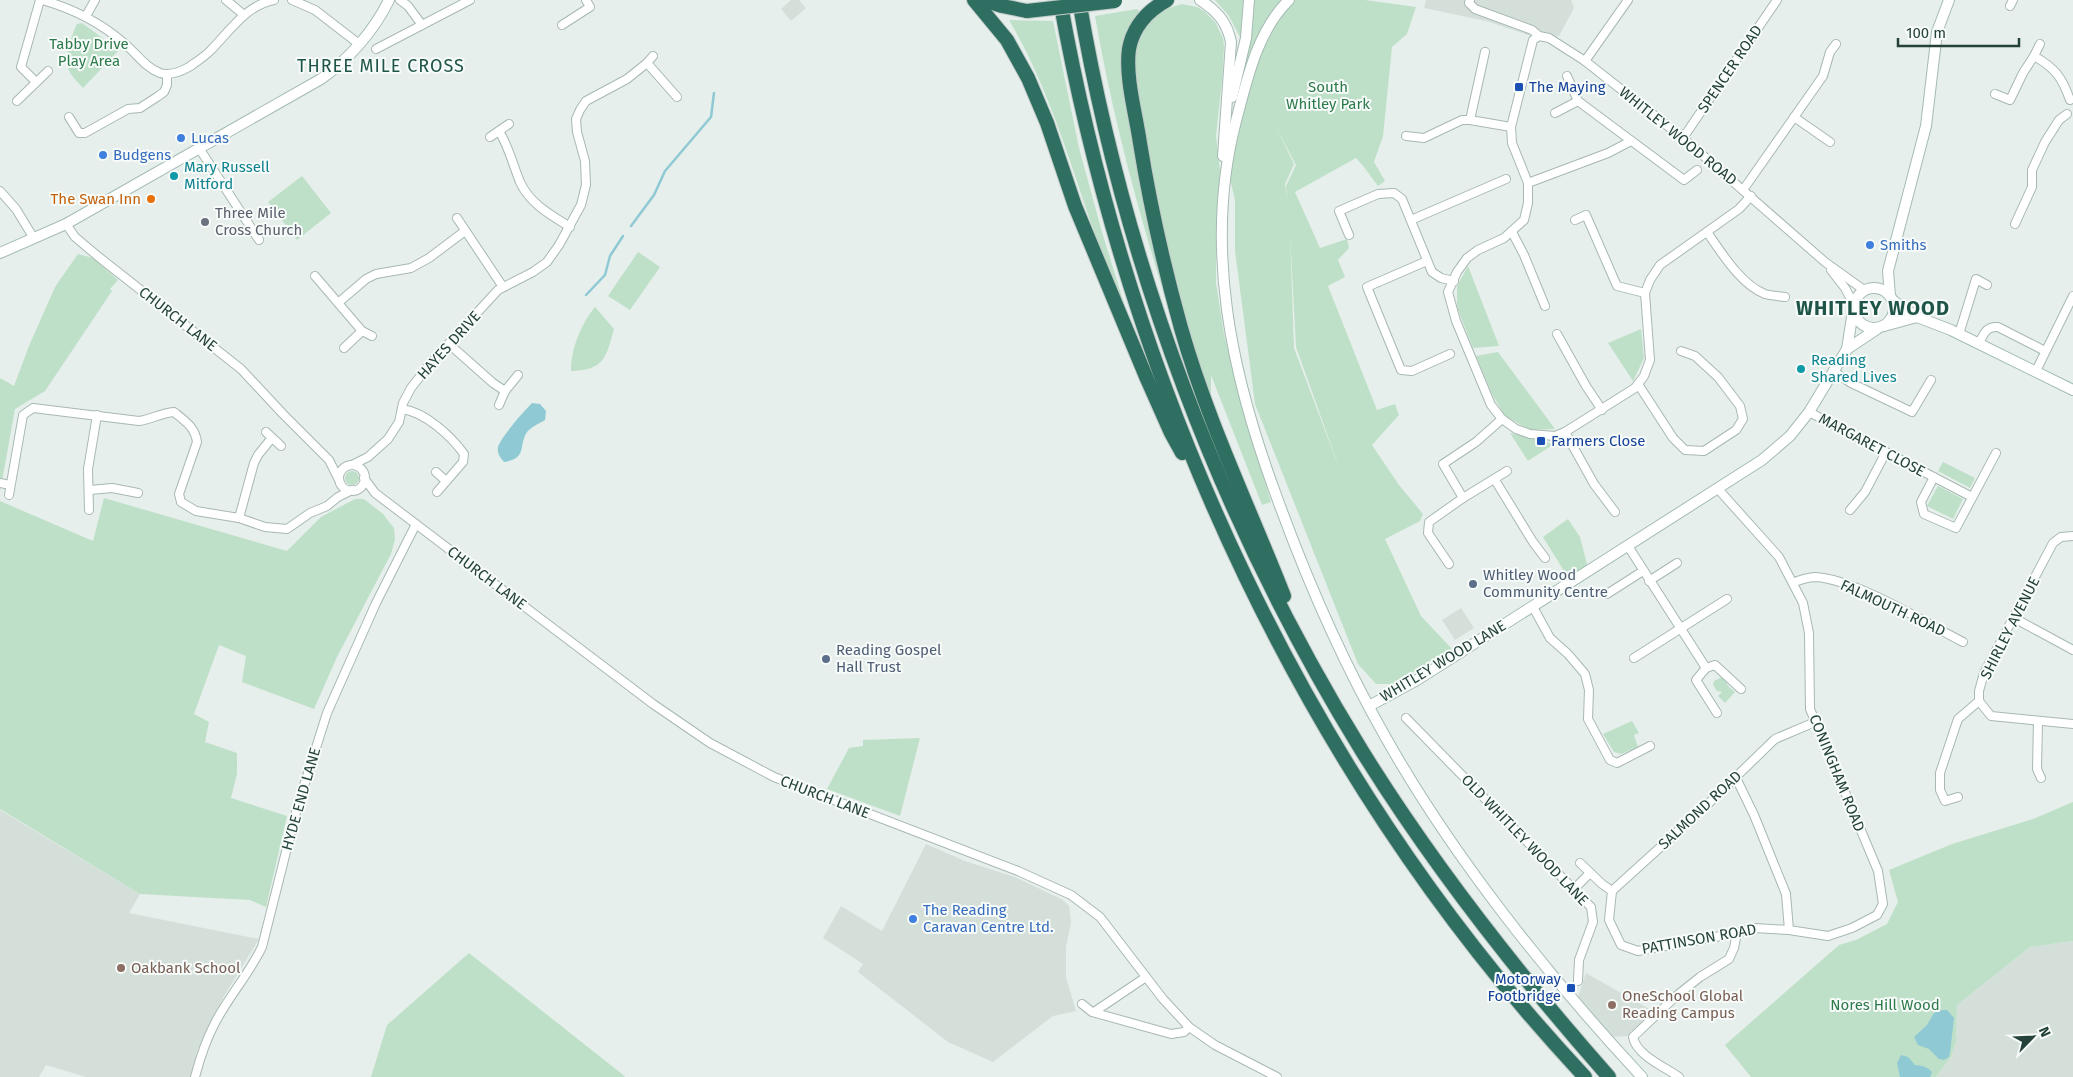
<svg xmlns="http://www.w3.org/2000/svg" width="2073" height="1077" font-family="'Fira Sans',sans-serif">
  <rect width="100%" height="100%" fill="#e6efeb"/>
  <g fill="#d4dfda">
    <polygon points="791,0 799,0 806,8 791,21 781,9"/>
    <polygon points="1426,0 1571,0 1574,8 1559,36 1528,35 1486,21 1424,8"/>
    <polygon points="1461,608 1474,628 1455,640 1442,620"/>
    <polygon points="0,810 140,894 129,913 259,939 224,996 197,1051 191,1077 86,1077 46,1065 39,1077 0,1077"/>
    <polygon points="926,844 965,861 1015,877 1063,900 1069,906 1071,922 1066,947 1066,977 1076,1011 1053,1016 993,1062 948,1042 858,972 863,964 823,938 841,906 882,931"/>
    <polygon points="2073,941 2073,1077 1936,1077 1951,1057 1956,1042 1957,1005 2030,947"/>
    <polygon points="1586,973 1653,1011 1628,1036 1610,1037 1577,1000"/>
  </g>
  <g fill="#bfe0c8" fill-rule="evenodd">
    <polygon points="1215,0 1243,0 1241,39 1229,16"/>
    <path d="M1253,0H1281C1261,22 1253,49 1243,77Z"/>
    <path d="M1292,0H1365L1416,7L1407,34L1392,47L1383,136L1374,162L1385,181L1378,186L1364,167L1356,158L1295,192L1320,248L1347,239L1349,248L1338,260L1345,277L1328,286L1377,410L1395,404L1399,415L1372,445L1399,485L1423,514L1420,521L1385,539L1421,616L1452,649L1393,684H1376L1358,664L1255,404L1235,251V200L1230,179L1234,148L1245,100L1269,29ZM1276,127L1296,165L1286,186L1287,200L1285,184L1294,164ZM1290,234L1296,347L1341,473L1294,348Z"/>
    <path d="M1182,4L1197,7L1204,11L1215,22L1223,38L1224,47L1222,80L1216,136L1220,170L1216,224V283L1224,334L1240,400L1271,502L1262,505L1211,375V397C1202,372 1193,347 1186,322C1168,262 1157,201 1146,141C1140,113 1129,80 1134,51C1139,25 1158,10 1182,4Z"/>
    <path d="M1137,9L1139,11L1128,31L1172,319C1140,219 1113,119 1095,16Z"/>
    <path d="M1009,20L1053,21L1079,148L1102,232L1130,323C1119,302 1112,278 1103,256C1073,176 1053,94 1009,20Z"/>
    <path d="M82,23L119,50L83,88C78,82 70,75 68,68C64,59 72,33 77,24Z"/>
    <polygon points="302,176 331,213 297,240 268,202"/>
    <polygon points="638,252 660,267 630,310 608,296"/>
    <polygon points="78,254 93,258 118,280 110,289 112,291 45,391 15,409 0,492 0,378 14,386 29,346 55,287"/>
    <polygon points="1468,266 1499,346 1473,348 1457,307 1457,286"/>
    <path d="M595,307L614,329C606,357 605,370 571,371C571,349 581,324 595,307Z"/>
    <polygon points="1641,329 1644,358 1633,381 1608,343"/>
    <polygon points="1498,352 1555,429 1530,430 1505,416 1492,394 1476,356"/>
    <polygon points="1510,433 1554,444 1528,461"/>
    <polygon points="1943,462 1975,478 1970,488 1938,471"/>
    <circle cx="352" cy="478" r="7"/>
    <polygon points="1938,486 1963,499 1953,519 1927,506"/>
    <polygon points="104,498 287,551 321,517 355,499 364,499 383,514 394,528 395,539 391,554 337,657 314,709 242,682 246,656 219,645 194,714 209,722 205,742 237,753 237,774 231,798 287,816 266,907 250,900 140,894 0,809 0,501 93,541"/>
    <polygon points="1568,519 1580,537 1588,568 1569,579 1543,537"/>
    <polygon points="1720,678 1724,678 1728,686 1735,692 1725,703 1718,696 1722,692 1717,691 1713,685 1714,681"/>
    <polygon points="1632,721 1639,733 1634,735 1638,747 1621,754 1614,752 1603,734"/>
    <polygon points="920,738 900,816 827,789 849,748 863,746 863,740"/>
    <polygon points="2073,802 2073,941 2030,947 1957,1005 1956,1042 1951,1057 1936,1077 1751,1077 1725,1045 1839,945 1856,940 1887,924 1898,902 1889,870 1952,844 2033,819"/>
    <polygon points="469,953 622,1074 625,1077 371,1077 387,1025"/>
  </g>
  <g fill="#8ec9d4">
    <path d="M532,403L540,404L546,411L545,420C540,423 531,427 527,432C518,446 528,458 504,462C500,457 497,454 498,447C501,437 524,411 532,403Z"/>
    <polygon points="1942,1010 1947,1010 1954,1018 1950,1053 1949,1057 1944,1060 1939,1059 1929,1049 1918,1045 1914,1037 1927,1025 1934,1013"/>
    <path d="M1901,1055L1908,1057L1915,1065C1923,1066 1926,1066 1932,1072L1930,1077H1900L1897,1063Z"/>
  </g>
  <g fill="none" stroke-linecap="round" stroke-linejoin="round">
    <g stroke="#8ec9d4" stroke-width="2.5">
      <polyline points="631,226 654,195 665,171 711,117 714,93"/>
      <polyline points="586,295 605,275 610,256 623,236"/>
    </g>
    <defs>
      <g id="street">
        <path d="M42,0C74,9 100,22 125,44C137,54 145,67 160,73C170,76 180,72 189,67C196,62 204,57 210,51C229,32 246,5 274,0"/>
        <polyline points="226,0 244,15"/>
        <polyline points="292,0 315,10 359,44"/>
        <polyline points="400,0 408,6 422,25"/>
        <polyline points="1470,0 1469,3 1475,9 1532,30 1539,36 1549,38 1585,61 1683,138 1825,262 1864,290"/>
        <polyline points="2010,6 2013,0"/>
        <polyline points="86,16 95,0"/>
        <polyline points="562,25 590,7 586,0"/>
        <polyline points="1539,36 1533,40 1511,127 1512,143 1528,183 1528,203 1524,220 1504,238 1478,250 1467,258 1457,272 1448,292 1456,321 1491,405 1502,419 1516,429 1530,434 1555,436 1565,432 1635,388 1644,376 1650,360 1645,293 1650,280 1660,265 1739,209 1751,196"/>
        <polyline points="376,49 470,0"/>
        <polyline points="2034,56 2040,44"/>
        <polyline points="1585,61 1628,0"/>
        <polyline points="647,63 677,97"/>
        <polyline points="1567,76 1578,101 1684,180 1697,170"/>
        <polyline points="36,82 21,67 40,0"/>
        <path d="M1995,94L2010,100L2023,73L2034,56C2055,68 2062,77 2070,100"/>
        <polyline points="17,101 48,71"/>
        <polyline points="1555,113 1578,101"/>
        <polyline points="69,117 79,133 85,133 128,109 140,108 157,97 164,92 167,85 167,74"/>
        <polyline points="1794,117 1830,142"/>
        <polyline points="1470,120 1511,127"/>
        <path d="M499,131C509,147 513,165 520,182C530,204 551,215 570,227"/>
        <polyline points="1406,136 1424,138 1462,120 1470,120 1485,52"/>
        <polyline points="490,137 509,124"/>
        <polyline points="1683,138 1777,0"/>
        <polyline points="199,148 259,240"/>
        <polyline points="1528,183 1608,153 1631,141"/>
        <polyline points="1743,190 1823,76 1830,52 1836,44"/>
        <polyline points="0,191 16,209 33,237"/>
        <polyline points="457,218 503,287"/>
        <polyline points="1411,220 1506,179"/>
        <polyline points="1575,220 1586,215 1617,286 1645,293"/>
        <polyline points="66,224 75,237 100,258 241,369 283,414 329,460 339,480"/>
        <polyline points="2015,224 2032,187 2032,170 2045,142 2059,120 2067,114"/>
        <polyline points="1512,232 1524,255 1545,306"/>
        <path d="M1707,232C1721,252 1741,285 1765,294C1772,296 1779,296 1785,297"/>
        <polyline points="1349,235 1339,211 1378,194 1394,193 1402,199 1432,272 1441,278 1454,281"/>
        <polyline points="1427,261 1367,287 1401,370 1412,371 1450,354"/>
        <polyline points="1831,270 1845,288 1853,303"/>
        <polyline points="315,276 362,331"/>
        <polyline points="338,303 366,279 376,274 411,268 429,258 465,231"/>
        <polyline points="1557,334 1586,386 1602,410"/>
        <polyline points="1959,334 1976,279 1987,285"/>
        <path d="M1979,343C1984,334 1986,326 1998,327L2045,351"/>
        <polyline points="449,344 493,383 505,391"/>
        <polyline points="344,348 362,331 372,336"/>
        <polyline points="1833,371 1851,383 1912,412 1931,380"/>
        <polyline points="2036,371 2073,296"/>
        <polyline points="1638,384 1673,438 1685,450 1704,451 1736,430 1743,419 1740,406 1718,377 1695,356 1681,351"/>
        <polyline points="499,405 505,391 518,375"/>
        <path d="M402,409C425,412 451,436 464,454L463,462L437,492"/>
        <polyline points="1809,412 1972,497"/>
        <polyline points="1502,419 1476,442 1443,464 1463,498 1507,471"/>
        <polyline points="266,432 281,446"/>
        <polyline points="1565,432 1594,484 1615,512"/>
        <polyline points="352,465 368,457 388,439 399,422 403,403 411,388 429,365 498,290 533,272 547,262 559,245 581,205 586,185 585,161 577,132 576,119 580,110 586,101 627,79 647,63 653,56"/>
        <circle cx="352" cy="478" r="13"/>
        <polyline points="436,472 446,481"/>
        <polyline points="1934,477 1921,502 1924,514 1956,528 1996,453"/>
        <polyline points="364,478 375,493 653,704 710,743 774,777 1018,871 1071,895 1100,917 1163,999 1189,1027 1215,1045 1277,1077"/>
        <polyline points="1495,480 1533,542 1545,558"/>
        <polyline points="0,483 10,485"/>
        <polyline points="90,490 112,488 138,493"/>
        <path d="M9,495L23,415L33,408L139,421C152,419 161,413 174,412C185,421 195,427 197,442L179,494L181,502L196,511L239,518L265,527L287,529L310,513L327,506L338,497L352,490"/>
        <polyline points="89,510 88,469 97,415"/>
        <polyline points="1850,510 1865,492 1886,452"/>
        <polyline points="239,518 254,463 258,455 271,439"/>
        <polyline points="1628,546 1706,668 1696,680 1717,713"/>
        <polyline points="1449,564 1428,533 1429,522 1463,498"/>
        <polyline points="1649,581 1677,563"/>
        <path d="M1794,582C1801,580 1808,577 1816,577C1857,580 1924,622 1963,642"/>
        <polyline points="1607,594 1643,571"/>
        <polyline points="1533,607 1550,638 1568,654 1585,674 1589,690 1588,719 1610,760 1617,763 1650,746"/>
        <polyline points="2014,618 2073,650"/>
        <polyline points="1634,658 1727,599"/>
        <polyline points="1706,668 1715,665 1741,689"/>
        <polyline points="1979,701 1991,716 2073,724"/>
        <polyline points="1406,718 1591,907 1593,922 1579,960 1578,981"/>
        <polyline points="2038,721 2037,769 2041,778"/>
        <polyline points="1736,778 1754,815 1786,894 1789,930"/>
        <polyline points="1958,797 1945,801 1940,790 1940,773 1958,719 1979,701 1979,691 1984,673 2053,543 2061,537 2073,536"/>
        <polyline points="1580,863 1602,884 1612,891"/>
        <polyline points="1574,889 1590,873"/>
        <polyline points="1612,891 1609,920 1621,945 1638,951 1737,933 1754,928 1789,930 1828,936 1852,928 1877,915 1883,904 1878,871 1810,709 1809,633 1803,603 1779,557 1718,489"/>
        <polyline points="1612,891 1710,802 1775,739 1815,722"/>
        <polyline points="1082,1004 1092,1012 1171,1034 1184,1032 1189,1027"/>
        <polyline points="1094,1012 1146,977"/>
        <path d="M195,1077C200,1058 206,1040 215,1023C229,996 249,974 262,947L297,808L327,713L376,603L416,524"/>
        <path d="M1679,1077C1665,1067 1636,1055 1633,1037L1675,997L1700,977L1729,959L1734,948L1737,933"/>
      </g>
      <g id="secondary">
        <path d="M1200,0C1217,11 1227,22 1231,42L1223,156"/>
        <path d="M1289,0C1257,31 1247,80 1236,121C1203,247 1232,376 1276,495C1306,578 1342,661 1386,738C1453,857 1549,977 1642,1077"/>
        <polyline points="1232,97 1246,38 1249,0"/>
        <path d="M0,253L66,224L321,79C349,59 374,31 389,0"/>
        <circle cx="1874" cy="308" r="20"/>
        <polyline points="1890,296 1888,271 1926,126 1937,32 1949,0"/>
        <polyline points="1892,300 1917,317 1951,330 2073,390"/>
        <polyline points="1884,326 1917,317"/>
        <polyline points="1847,349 1877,329"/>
        <polyline points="1369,706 1417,680 1762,460 1790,436 1809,412 1847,349 1853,311"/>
      </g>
      <g id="highway">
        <polyline points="974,0 1007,40 1028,78 1047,123 1075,206 1147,379 1171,433 1182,453"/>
        <polyline points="984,0 1002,6 1027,11"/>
        <path d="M1060,0C1131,397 1308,781 1585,1077"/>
        <path d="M1079,0C1124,265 1221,522 1362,751C1434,867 1519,975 1609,1077"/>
        <path d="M1167,0C1147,11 1133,27 1129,49C1125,77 1136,115 1140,143C1150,205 1164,267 1181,328C1207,420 1249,507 1284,596"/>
      </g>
    </defs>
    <use href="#street" stroke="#a8b8b2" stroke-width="10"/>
    <use href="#secondary" stroke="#a4bbb3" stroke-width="12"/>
    <use href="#highway" stroke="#c2cac8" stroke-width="16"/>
    <use href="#street" stroke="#fff" stroke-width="8"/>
    <use href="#secondary" stroke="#fff" stroke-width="10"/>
    <use href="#highway" stroke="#2f6f62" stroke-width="14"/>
    <defs>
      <polyline id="highway-bridge" points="1027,11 1115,1"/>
    </defs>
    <use href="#highway-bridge" stroke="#c2cac8" stroke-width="16" stroke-linecap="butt"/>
    <use href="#highway-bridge" stroke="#2f6f62" stroke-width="14"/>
  </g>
  <g fill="#1a4fb4" stroke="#f7fbf9" stroke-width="2">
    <rect x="1514" y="82" width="10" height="10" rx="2.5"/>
    <rect x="1536" y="436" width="10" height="10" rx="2.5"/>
    <rect x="1566" y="983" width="10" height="10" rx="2.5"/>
  </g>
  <g fill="#3f7fe0" stroke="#f7fbf9" stroke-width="2">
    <circle cx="181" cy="138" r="5"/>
    <circle cx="103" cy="155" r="5"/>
    <circle cx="1870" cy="245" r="5"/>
    <circle cx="913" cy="919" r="5"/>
  </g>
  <g fill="#0f9aa8" stroke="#f7fbf9" stroke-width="2">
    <circle cx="174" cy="176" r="5"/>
    <circle cx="1801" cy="369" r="5"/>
  </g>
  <circle fill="#e8710a" stroke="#f7fbf9" stroke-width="2" cx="151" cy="199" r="5"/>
  <circle fill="#6b7280" stroke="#f7fbf9" stroke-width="2" cx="205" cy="222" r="5"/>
  <g fill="#5c6f8a" stroke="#f7fbf9" stroke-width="2">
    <circle cx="1473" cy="584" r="5"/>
    <circle cx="826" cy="659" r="5"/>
  </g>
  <g fill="#8d6e63" stroke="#f7fbf9" stroke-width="2">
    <circle cx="121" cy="968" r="5"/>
    <circle cx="1612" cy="1005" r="5"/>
  </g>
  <g text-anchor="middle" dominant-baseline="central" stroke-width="4" stroke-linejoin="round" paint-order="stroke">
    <g font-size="15" fill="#2d7a4b" stroke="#f7fbf9">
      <text x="89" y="44">Tabby Drive<tspan x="89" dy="17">Play Area</tspan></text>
      <text x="1328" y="87">South<tspan x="1328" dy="17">Whitley Park</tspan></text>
      <text x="1885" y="1005">Nores Hill Wood</text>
    </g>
    <g font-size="15" fill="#24423a" stroke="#f7fbf9">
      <text transform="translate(1730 69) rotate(-56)">SPENCER ROAD</text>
      <text transform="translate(1678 136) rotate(39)">WHITLEY WOOD ROAD</text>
      <text transform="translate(178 319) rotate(38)">CHURCH LANE</text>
      <text transform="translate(449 345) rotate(-48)">HAYES DRIVE</text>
      <text transform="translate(1872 445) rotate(28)">MARGARET CLOSE</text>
      <text transform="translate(487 578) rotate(37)">CHURCH LANE</text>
      <text transform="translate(1893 608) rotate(25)">FALMOUTH ROAD</text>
      <text transform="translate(2010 628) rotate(-63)">SHIRLEY AVENUE</text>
      <text transform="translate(1443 661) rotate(-31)">WHITLEY WOOD LANE</text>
      <text transform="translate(1837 773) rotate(68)">CONINGHAM ROAD</text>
      <text transform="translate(825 797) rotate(21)">CHURCH LANE</text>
      <text transform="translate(301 799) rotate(-74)">HYDE END LANE</text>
      <text transform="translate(1700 810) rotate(-43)">SALMOND ROAD</text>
      <text transform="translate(1525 840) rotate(46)">OLD WHITLEY WOOD LANE</text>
      <text transform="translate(1699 939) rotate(-10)">PATTINSON ROAD</text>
    </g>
    <g font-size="15" fill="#164399" stroke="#f7fbf9" text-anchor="start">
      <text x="1529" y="87">The Maying</text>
      <text x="1551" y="441">Farmers Close</text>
      <text x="1561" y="979" text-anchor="end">Motorway<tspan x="1561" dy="17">Footbridge</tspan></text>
    </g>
    <g font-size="15" fill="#366cbe" stroke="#f7fbf9" text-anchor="start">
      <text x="191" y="138">Lucas</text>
      <text x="113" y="155">Budgens</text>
      <text x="1880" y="245">Smiths</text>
      <text x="923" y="910">The Reading<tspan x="923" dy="17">Caravan Centre Ltd.</tspan></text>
    </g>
    <g font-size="15" fill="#0d838f" stroke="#f7fbf9" text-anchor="start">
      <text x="184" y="167">Mary Russell<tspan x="184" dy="17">Mitford</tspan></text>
      <text x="1811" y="360">Reading<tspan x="1811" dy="17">Shared Lives</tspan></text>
    </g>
    <g font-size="15" fill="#c56008" stroke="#f7fbf9" text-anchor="end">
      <text x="141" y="199">The Swan Inn</text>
    </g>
    <g font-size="15" fill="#5b616d" stroke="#f7fbf9" text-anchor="start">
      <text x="215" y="213">Three Mile<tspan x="215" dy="17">Cross Church</tspan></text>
    </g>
    <g font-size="15" fill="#4e5e75" stroke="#f7fbf9" text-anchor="start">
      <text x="1483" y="575">Whitley Wood<tspan x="1483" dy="17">Community Centre</tspan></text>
      <text x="836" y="650">Reading Gospel<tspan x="836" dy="17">Hall Trust</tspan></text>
    </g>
    <g font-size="15" fill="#785e54" stroke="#f7fbf9" text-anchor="start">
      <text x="131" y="968">Oakbank School</text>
      <text x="1622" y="996">OneSchool Global<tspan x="1622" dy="17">Reading Campus</tspan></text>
    </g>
    <g font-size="18" letter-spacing="1" fill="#1f5548" stroke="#f7fbf9">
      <text x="381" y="66">THREE MILE CROSS</text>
    </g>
    <g font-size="20" font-weight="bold" letter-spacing="1" fill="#1f5548" stroke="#f7fbf9">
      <text x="1873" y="308">WHITLEY WOOD</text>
    </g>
  </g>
  <g transform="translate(2033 1037) rotate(66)" stroke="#f7fbf9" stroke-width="4" paint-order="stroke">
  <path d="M0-4L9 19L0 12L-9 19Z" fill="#24423a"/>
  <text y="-8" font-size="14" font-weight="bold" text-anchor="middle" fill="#24423a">N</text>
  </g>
  <path d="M1898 38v8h121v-8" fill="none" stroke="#24423a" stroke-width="2.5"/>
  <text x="1906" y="38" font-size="15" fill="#24423a" stroke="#f7fbf9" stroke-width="4" paint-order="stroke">100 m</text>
</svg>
